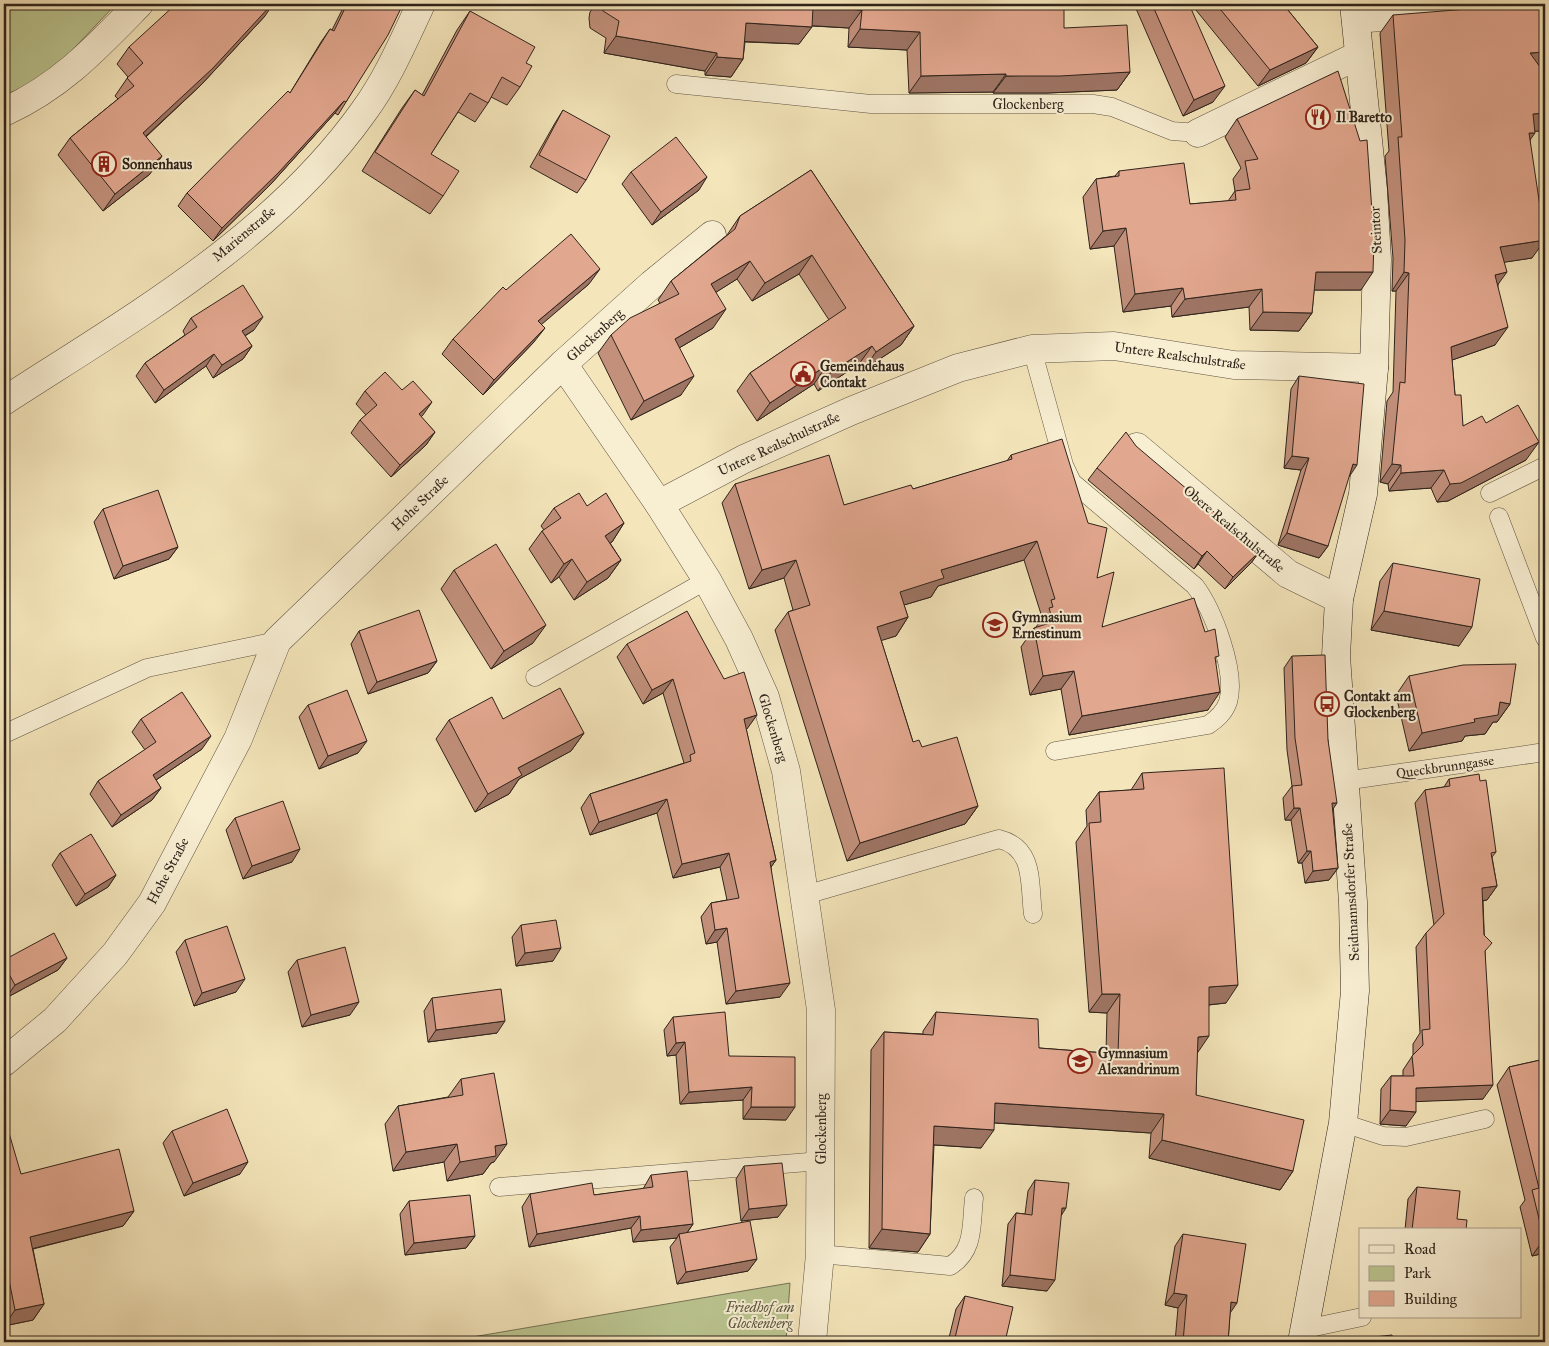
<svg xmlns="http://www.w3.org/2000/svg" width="1549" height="1346" font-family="'IM FELL Great Primer',serif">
  <rect width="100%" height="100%" fill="#f4e5ba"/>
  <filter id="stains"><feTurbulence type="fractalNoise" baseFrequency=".004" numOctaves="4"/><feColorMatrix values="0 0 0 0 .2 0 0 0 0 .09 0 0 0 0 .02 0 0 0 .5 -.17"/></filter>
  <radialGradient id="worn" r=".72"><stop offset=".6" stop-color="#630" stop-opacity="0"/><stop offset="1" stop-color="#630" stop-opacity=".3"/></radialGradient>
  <g fill="#bbc590" stroke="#757456">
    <polygon points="4,4 20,4 22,9 30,4 116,4 62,61 29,85 4,95"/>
    <polygon points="790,1283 786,1342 443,1342"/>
  </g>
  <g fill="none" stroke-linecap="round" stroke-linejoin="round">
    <defs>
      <g id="lane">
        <polyline points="676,84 871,104 1093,104 1112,107 1172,131 1198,133"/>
        <path d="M1032,349L1064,465L1072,482L1195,586C1213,610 1237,672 1228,702C1224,713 1217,719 1208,725L1055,751"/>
        <polyline points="1490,493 1545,466"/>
        <polyline points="1499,517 1545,638"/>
        <polyline points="535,677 707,580"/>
        <polyline points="4,734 147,668 277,641"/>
        <polyline points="1344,781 1545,752"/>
        <path d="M805,895L999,839C1035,848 1029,883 1033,914"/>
        <polyline points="1343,1123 1383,1136 1406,1137 1485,1119"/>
        <polyline points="499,1187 821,1161"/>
        <path d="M820,1254L950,1266C975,1251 971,1224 974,1198"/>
        <polyline points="1305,1329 1362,1317"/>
      </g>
      <g id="street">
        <polyline points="1356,19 1429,13"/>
        <path d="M4,112C61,86 96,48 139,4"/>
        <polyline points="1198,133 1359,55"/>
        <polyline points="563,364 659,504 707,580 739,639 765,697 786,771 821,1010 820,1254 812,1342"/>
        <path d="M4,401C132,318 274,238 364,111C388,78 404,40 421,4"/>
        <polyline points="1137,447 1288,574 1339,599"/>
        <polyline points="659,504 744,459 851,411 958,368 1032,349 1114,346 1234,365 1374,368"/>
        <polyline points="4,1062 55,1020 115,954 152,903 238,739 277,641 563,364 652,284 712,235"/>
      </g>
      <polyline id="secondary" points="1302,1342 1343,1123 1355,991 1353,902 1336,656 1339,599 1363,494 1374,368 1377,259 1373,189 1354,4"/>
    </defs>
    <use href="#lane" stroke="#605443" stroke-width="19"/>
    <use href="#street" stroke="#605443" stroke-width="29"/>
    <use href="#secondary" stroke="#2f231b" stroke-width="29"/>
    <use href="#lane" stroke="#f8eed2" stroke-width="18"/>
    <use href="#street" stroke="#f8eed2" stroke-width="28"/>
    <use href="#secondary" stroke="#f8eed2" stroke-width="28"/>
  </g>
  <g fill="#c2907b" stroke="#2f231b">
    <polygon points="345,4 403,4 346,102 338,115 335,113 270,185 213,241 178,206 187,193 290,93 321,42 330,29 332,30"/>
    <polygon points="596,4 917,4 1064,28 1130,72 1117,90 1047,93 993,93 993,92 909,93 907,50 848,47 849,28 812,26 799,44 745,42 743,59 731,77 705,75 705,71 604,53 606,38 590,28 589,18 590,12"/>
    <polygon points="1134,4 1189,4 1213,102 1183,116"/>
    <polygon points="1191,4 1283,4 1318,47 1306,63 1258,86"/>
    <polygon points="470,11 526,63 520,87 507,105 491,97 488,103 475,122 458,112 431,154 443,196 430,214 362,171 402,108 415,90 422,95 457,30"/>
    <polygon points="1393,15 1545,69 1542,69 1540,131 1534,131 1530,140 1532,258 1504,262 1498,285 1495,345 1452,360 1455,395 1463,426 1486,423 1526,460 1448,501 1437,502 1431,488 1389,491 1388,484 1380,482 1387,401 1393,392 1396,291 1392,291 1393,258 1385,156 1389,151 1380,33"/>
    <polygon points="265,16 201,85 146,137 150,174 103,211 58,155 70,138 118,99 115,96 128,77 117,64 129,47"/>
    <polygon points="563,110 586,180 577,193 530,167 555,123"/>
    <polygon points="1237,119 1361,290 1314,290 1312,313 1299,331 1250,330 1249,307 1172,317 1171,306 1123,312 1114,246 1090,249 1083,197 1096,179 1115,176 1119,171 1190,204 1228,201 1235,191 1233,179 1241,168 1225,137"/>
    <polygon points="811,170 914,326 901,345 863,370 859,364 818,391 814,384 757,421 737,391 750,373 829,320 799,274 752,301 737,279 716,292 713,328 679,348 681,395 631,420 598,353 611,335 660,303 658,300 671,281 727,235 740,216"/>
    <polygon points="631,172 699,190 652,225 622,184"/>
    <polygon points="589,284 541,324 534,342 483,395 442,354 453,339 506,290"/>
    <polygon points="191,318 254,330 245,336 252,346 243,359 213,378 206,366 155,403 136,376 145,363 185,335 183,331"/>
    <polygon points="1545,363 1545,372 1543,367"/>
    <polygon points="1299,376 1328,546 1319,558 1278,545 1301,470 1284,468 1291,389"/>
    <polygon points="365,391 423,415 421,417 435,432 426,445 391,477 351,433 360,420 366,415 356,404"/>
    <polygon points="1011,455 1097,578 1102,627 1205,632 1216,661 1208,710 1069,735 1061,689 1030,695 1021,647 1034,628 1036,628 1036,627 1039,623 1038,619 1041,614 1024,560 938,586 931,597 904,605 908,617 896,636 881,640 913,742 922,747 978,806 965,824 847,861 775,630 788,612 793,610 784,578 749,589 722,503 735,484 844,505 913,489 1007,461"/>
    <polygon points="1097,468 1260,551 1251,563 1225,589 1198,564 1194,569 1088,480"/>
    <polygon points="587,506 624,523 612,542 610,543 621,560 608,578 574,600 559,577 551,583 529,549 542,531 544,530 541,526 554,508"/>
    <polygon points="103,509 178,547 169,559 114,579 94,522"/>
    <polygon points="1393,563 1459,646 1371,630 1380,581"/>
    <polygon points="454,570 533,643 491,669 441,589"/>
    <polygon points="359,631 437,661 428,673 368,694 351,644"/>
    <polygon points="627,644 724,679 757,715 746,729 776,860 771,867 780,997 726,1004 717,942 706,944 701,917 711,903 727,900 720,867 673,878 657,813 590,835 581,808 590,794 684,763 663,693 643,704 617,657"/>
    <polygon points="1292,656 1328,740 1338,868 1329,880 1305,883 1302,863 1298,863 1291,820 1285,820 1283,798 1292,786 1287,750 1284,668"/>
    <polygon points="1409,676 1510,704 1497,722 1493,722 1485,734 1465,736 1462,741 1409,751 1396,695"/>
    <polygon points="308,705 358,753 319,769 299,717"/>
    <polygon points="141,719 202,749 156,780 161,788 152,800 112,827 90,794 98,781 145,750 132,732"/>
    <polygon points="503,719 584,733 571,751 519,779 509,794 475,812 436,739 449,720"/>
    <polygon points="1142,773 1226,1003 1209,1005 1197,1053 1196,1095 1293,1171 1280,1190 1149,1158 1151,1133 994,1123 981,1148 934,1145 930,1234 918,1252 869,1248 871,1050 884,1032 923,1034 923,1031 936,1012 1039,1048 1106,1053 1107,1013 1089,1012 1076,842 1087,826 1086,810 1099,792 1131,790"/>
    <polygon points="1449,779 1496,852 1492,857 1497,886 1487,900 1483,901 1485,954 1483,1099 1416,1101 1406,1126 1380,1124 1381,1089 1391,1076 1403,1076 1403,1070 1413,1055 1413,1044 1420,1033 1416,947 1426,933 1434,925 1415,803 1425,790 1444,787"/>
    <polygon points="235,818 292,862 243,879 226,830"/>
    <polygon points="60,853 116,875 108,887 76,906 52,865"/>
    <polygon points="521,925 553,961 516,966 512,937"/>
    <polygon points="185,940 236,992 194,1006 176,952"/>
    <polygon points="67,958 58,970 6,998 4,994 4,960"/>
    <polygon points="297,960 350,1015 302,1027 288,972"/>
    <polygon points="432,998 497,1033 428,1042 424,1011"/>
    <polygon points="673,1017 729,1056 786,1120 743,1119 743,1100 680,1104 676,1055 667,1056 664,1030"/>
    <polygon points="1545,1059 1545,1253 1532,1256 1520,1207 1525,1200 1497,1085 1509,1067"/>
    <polygon points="461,1079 494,1162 491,1163 483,1174 447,1181 444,1162 393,1171 385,1124 398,1106 448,1097"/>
    <polygon points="172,1131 240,1174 184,1196 163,1143"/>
    <polygon points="4,1134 21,1174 134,1211 123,1226 33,1249 44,1304 33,1320 4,1326"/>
    <polygon points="744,1166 778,1217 741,1221 736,1179"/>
    <polygon points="651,1175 693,1224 687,1233 757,1259 748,1271 677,1284 670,1247 677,1238 633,1242 631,1228 529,1247 522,1207 530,1194 594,1195 643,1189"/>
    <polygon points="1035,1180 1047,1291 1002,1286 1008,1224 1016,1213 1025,1214 1028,1191"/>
    <polygon points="1417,1187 1457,1219 1466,1230 1405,1230 1408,1199"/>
    <polygon points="409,1201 475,1236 466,1248 405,1255 400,1214"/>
    <polygon points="1183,1234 1230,1313 1228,1342 1175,1342 1178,1308 1165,1305 1175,1246"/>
    <polygon points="965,1296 1005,1342 948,1342 956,1309"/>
  </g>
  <g fill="#9e7564" stroke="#2f231b">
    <polygon points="272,4 273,4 265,16 201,85 131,150 143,133"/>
    <polygon points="813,7 862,10 849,28 801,25"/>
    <polygon points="746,23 812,27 799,44 734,41"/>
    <polygon points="860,29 920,32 907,50 848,47"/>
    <polygon points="616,36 717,53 705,71 604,53"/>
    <polygon points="1318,47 1306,63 1258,86 1270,70"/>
    <polygon points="1545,52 1545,69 1517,71 1530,53"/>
    <polygon points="717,57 743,59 731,77 705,75"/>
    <polygon points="1130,72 1117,90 1047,93 993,93 1006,76"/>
    <polygon points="1006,74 993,92 909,93 921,76"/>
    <polygon points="1225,86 1213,102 1183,116 1194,100"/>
    <polygon points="344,101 335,113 270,185 213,241 222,228"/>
    <polygon points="1545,113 1545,123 1540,131 1520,132 1533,114"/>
    <polygon points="1529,133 1535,133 1522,151"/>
    <polygon points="162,156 150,174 103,211 115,194"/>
    <polygon points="707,177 699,190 652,225 661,212"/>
    <polygon points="1126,228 1114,246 1090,249 1103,231"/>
    <polygon points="1545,240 1532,258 1487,265 1500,247"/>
    <polygon points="812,255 799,274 752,301 765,283"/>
    <polygon points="750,261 737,279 699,303 711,284"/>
    <polygon points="600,269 589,284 528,336 538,321"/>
    <polygon points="1316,272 1373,272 1361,290 1303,290"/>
    <polygon points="1404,272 1409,273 1396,291 1392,291"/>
    <polygon points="1507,272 1494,290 1495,275"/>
    <polygon points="1183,288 1171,306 1123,312 1135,294"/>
    <polygon points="1262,289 1249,307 1172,317 1185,299"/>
    <polygon points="726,309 713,328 662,358 675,339"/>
    <polygon points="1263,312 1312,313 1299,331 1250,330"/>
    <polygon points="263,317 254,330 233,343 242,331"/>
    <polygon points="914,326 901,345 863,370 876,352"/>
    <polygon points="1508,327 1495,345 1438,365 1451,347"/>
    <polygon points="545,328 534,342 483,395 494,380"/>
    <polygon points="252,346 243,359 213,378 222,365"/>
    <polygon points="872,346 859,364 818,391 831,372"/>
    <polygon points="214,354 206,366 155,403 164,390"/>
    <polygon points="827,365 814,384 757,421 770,403"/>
    <polygon points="694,376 681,395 631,420 644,401"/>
    <polygon points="432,402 423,415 410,427 419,414"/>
    <polygon points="435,432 426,445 391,477 400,465"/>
    <polygon points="1539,442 1526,460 1448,501 1437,502 1450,484"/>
    <polygon points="1292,456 1309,458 1301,470 1284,468"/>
    <polygon points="1353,464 1357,465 1349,477"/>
    <polygon points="1392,464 1401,465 1388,484 1380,482"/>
    <polygon points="1444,470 1431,488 1389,491 1401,473"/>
    <polygon points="624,523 612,542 592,554 605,536"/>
    <polygon points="1287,533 1328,546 1319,558 1278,545"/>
    <polygon points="1037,541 1024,560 938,586 931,597 887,610 900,592 941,570"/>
    <polygon points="178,547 169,559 114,579 123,566"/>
    <polygon points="1207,551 1198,564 1194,569 1202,556"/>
    <polygon points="1260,551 1251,563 1225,589 1233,577"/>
    <polygon points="572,559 559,577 551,583 564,564"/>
    <polygon points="621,560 608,578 574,600 587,582"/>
    <polygon points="796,560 784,578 749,589 762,570"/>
    <polygon points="1384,611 1472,627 1459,646 1371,630"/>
    <polygon points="908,617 896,636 864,646 877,627"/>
    <polygon points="546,625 533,643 491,669 504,651"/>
    <polygon points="437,661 428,673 368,694 377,682"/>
    <polygon points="1074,671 1061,689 1030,695 1043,676"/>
    <polygon points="673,679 663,693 643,704 652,690"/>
    <polygon points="1220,692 1208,710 1069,735 1082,716"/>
    <polygon points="1500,702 1510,704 1497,722 1493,722 1485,734 1465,736 1462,741 1409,751 1422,733 1474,719"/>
    <polygon points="757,715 747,729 734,733 744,719"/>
    <polygon points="584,733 571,751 519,779 509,794 475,812 488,794 518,768"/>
    <polygon points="211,736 202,749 144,788 153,775"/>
    <polygon points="367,741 358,753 319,769 328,756"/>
    <polygon points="161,788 152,800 112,827 121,815"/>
    <polygon points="667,799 657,813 590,835 599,822"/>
    <polygon points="1332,803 1337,803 1329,815"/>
    <polygon points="978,806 965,824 847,861 860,843"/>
    <polygon points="1294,808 1300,808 1291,820 1285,820"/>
    <polygon points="300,849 292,862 243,879 252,866"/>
    <polygon points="1307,851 1311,851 1302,863 1298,863"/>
    <polygon points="729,853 720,867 673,878 682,864"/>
    <polygon points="776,860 766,874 770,862"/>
    <polygon points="1338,868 1329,880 1305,883 1313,871"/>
    <polygon points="116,875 108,887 76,906 85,894"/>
    <polygon points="1497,886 1487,900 1472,902 1482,888"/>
    <polygon points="727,928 717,942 706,944 715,930"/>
    <polygon points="561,948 553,961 516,966 525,953"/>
    <polygon points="67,958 58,970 6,998 15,985"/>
    <polygon points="245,979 236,992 194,1006 202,993"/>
    <polygon points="790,983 780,997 726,1004 736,991"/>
    <polygon points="1238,985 1226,1003 1196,1006 1209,987"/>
    <polygon points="1102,994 1120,994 1107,1013 1089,1012"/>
    <polygon points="359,1002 350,1015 302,1027 311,1015"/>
    <polygon points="505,1021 497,1033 428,1042 436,1030"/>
    <polygon points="1209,1036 1196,1055 1198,1037"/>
    <polygon points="685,1042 676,1055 667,1056 676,1043"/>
    <polygon points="1493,1085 1483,1099 1407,1102 1416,1088"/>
    <polygon points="752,1087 743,1100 680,1104 689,1092"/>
    <polygon points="995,1103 1164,1114 1151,1133 982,1122"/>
    <polygon points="751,1107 795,1107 786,1120 743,1119"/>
    <polygon points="1390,1110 1416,1112 1406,1126 1380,1124"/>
    <polygon points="934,1126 994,1130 981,1148 921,1144"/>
    <polygon points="1162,1140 1293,1171 1280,1190 1149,1158"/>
    <polygon points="457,1144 444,1162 393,1171 406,1152"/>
    <polygon points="507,1144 494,1162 491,1163 483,1174 447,1181 460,1162 495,1146"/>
    <polygon points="248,1162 240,1174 184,1196 193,1183"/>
    <polygon points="787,1205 778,1217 741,1221 749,1209"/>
    <polygon points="1062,1208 1066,1208 1059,1219"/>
    <polygon points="134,1211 123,1226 19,1252 30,1237"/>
    <polygon points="640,1216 631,1228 529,1247 537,1234"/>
    <polygon points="693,1224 684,1237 679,1234 677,1238 633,1242 641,1230"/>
    <polygon points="882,1229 930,1234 918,1252 869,1248"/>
    <polygon points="475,1236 466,1248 405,1255 414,1243"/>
    <polygon points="1544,1239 1545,1239 1545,1253 1532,1256"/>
    <polygon points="757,1259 748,1271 677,1284 686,1272"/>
    <polygon points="1010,1275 1055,1280 1047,1291 1002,1286"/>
    <polygon points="1174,1293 1187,1295 1178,1308 1165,1305"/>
    <polygon points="1231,1302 1237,1303 1228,1316"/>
    <polygon points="44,1304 33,1320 4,1326 15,1310"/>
  </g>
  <g fill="#e2a78f" stroke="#2f231b">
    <polygon points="176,4 272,4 213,68 143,133 162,156 115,194 70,138 134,86 127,78 143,63 129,47"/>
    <polygon points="347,4 403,4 388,35 346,102 344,101 279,172 222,228 187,193 288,91 290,93 330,29 334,31"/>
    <polygon points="601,4 1064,4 1064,28 1127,25 1130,72 1060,76 1006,76 1006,74 921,76 920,32 860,29 862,10 813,7 812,27 746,23 743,59 717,57 717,53 616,36 619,21 603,11"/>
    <polygon points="1152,4 1189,4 1225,86 1194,100"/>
    <polygon points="1216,4 1283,4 1318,47 1270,70"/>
    <polygon points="1530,4 1545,4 1545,52 1530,53 1545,74 1545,113 1533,114 1535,133 1529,133 1545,240 1500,247 1507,272 1495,275 1508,327 1451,347 1455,395 1461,395 1463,426 1482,416 1486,423 1518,405 1539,442 1461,483 1450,484 1444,470 1401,473 1401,465 1392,464 1400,382 1405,383 1409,273 1404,272 1405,240 1398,137 1402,137 1393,15"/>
    <polygon points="470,11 535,47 526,63 532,66 520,87 502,77 488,103 470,93 431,154 459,171 443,196 375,152 415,90 424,96"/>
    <polygon points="1338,71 1360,141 1367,140 1374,241 1373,272 1316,272 1312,313 1263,312 1262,289 1185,299 1183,288 1135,294 1126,228 1103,231 1096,179 1119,176 1119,171 1184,163 1190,204 1236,200 1235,191 1250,189 1245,161 1258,159 1237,119"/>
    <polygon points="563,110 610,136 586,180 539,155"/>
    <polygon points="676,137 707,177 661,212 631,172"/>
    <polygon points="811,170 914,326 876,352 872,346 831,372 827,365 770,403 750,373 846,308 812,255 765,283 750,261 711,284 726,309 675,339 694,376 644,401 611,335 630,318 679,294 671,281 735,229 740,216"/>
    <polygon points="571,234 600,269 538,321 545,328 494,380 453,339 503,287 506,290"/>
    <polygon points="243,285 263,317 242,331 252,346 222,365 214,354 164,390 145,363 197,327 191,318"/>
    <polygon points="385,372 402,390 413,381 432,402 419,414 435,432 400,465 360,420 377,405 365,391"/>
    <polygon points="1299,376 1364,384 1357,465 1353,464 1328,546 1287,533 1309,458 1292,456"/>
    <polygon points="1126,432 1136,446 1260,551 1233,577 1207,551 1202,556 1097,468"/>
    <polygon points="1062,439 1088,523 1107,528 1097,578 1114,572 1102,627 1194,598 1205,632 1215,629 1219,656 1215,657 1220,692 1082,716 1074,671 1043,676 1034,628 1053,622 1049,608 1053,607 1051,600 1055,599 1037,541 941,570 944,578 900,592 908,617 877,627 913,742 919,740 922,747 957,737 978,806 860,843 788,612 810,605 796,560 762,570 735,484 829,455 844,505 911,485 913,489 1012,459 1011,455"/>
    <polygon points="158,490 178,547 123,566 103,509"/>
    <polygon points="579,493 587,506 606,493 624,523 605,536 621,560 587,582 572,559 564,564 542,531 561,518 554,508"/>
    <polygon points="496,544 546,625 504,651 454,570"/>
    <polygon points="1393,563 1480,579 1472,627 1384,611"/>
    <polygon points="419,610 437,661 377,682 359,631"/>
    <polygon points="687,611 724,679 744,672 757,715 744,719 776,860 770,862 790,983 736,991 727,928 715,930 711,903 739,898 729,853 682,864 667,799 599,822 590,794 691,761 690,755 695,753 673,679 652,690 627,644"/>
    <polygon points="1325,655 1328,740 1337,803 1332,803 1338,868 1313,871 1311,851 1307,851 1300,808 1294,808 1292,786 1302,785 1295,738 1292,656"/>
    <polygon points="1516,664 1510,704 1500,702 1498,715 1474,719 1475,722 1422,733 1409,676 1463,665"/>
    <polygon points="560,688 584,733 518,768 522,775 488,794 449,720 492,697 503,719"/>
    <polygon points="347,690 367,741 328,756 308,705"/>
    <polygon points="182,692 211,736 153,775 161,788 121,815 98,781 156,742 141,719"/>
    <polygon points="1224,768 1238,985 1209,987 1209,1036 1198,1037 1196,1095 1304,1120 1293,1171 1162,1140 1164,1114 995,1103 994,1130 934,1126 930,1234 882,1229 884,1032 933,1035 936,1012 1038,1019 1039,1048 1118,1054 1120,994 1102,994 1089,823 1101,822 1099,792 1144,789 1142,773"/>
    <polygon points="1479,774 1480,781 1486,780 1496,852 1491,853 1497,886 1482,888 1484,935 1492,943 1485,951 1493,1085 1416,1088 1416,1112 1390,1110 1391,1076 1414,1076 1412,1056 1423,1045 1422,1030 1430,1029 1426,933 1444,914 1425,790 1450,786 1449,779"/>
    <polygon points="283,801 300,849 252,866 235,818"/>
    <polygon points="91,834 116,875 85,894 60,853"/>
    <polygon points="556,920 561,948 525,953 521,925"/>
    <polygon points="227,926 245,979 202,993 185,940"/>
    <polygon points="54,933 67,958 15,985 4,965 4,960"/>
    <polygon points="345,947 359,1002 311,1015 297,960"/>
    <polygon points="501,989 505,1021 436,1030 432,998"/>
    <polygon points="725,1012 729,1056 795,1057 795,1107 751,1107 752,1087 689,1092 685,1042 676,1043 673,1017"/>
    <polygon points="1545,1059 1545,1239 1544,1239 1532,1190 1539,1188 1509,1067"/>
    <polygon points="494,1073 507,1144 495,1146 496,1156 460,1162 457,1144 406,1152 398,1106 463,1095 461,1079"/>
    <polygon points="227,1109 248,1162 193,1183 172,1131"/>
    <polygon points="9,1133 21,1174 119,1149 134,1211 30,1237 44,1304 15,1310 4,1255 4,1134"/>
    <polygon points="782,1163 787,1205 749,1209 744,1166"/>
    <polygon points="687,1171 693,1224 641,1230 640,1216 537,1234 530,1194 592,1183 594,1195 653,1187 651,1175"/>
    <polygon points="1035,1180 1069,1183 1066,1208 1062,1208 1055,1280 1010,1275 1016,1213 1032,1215"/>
    <polygon points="1417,1187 1460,1191 1457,1219 1467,1220 1466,1230 1412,1230"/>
    <polygon points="470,1195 475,1236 414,1243 409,1201"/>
    <polygon points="750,1221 757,1259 686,1272 679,1234"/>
    <polygon points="1183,1234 1246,1244 1237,1303 1231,1302 1228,1342 1183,1342 1187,1295 1174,1293"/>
    <polygon points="965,1296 1013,1307 1005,1342 954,1342"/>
    <polygon points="1392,1335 1393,1342 1347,1342 1347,1340"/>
  </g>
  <defs>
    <symbol id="restaurant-ring" viewBox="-11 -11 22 22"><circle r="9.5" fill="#f8eed2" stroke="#8f2418" stroke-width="1.5"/><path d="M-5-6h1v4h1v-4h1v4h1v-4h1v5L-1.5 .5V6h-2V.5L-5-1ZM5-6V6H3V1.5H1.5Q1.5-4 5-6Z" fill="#8f2418"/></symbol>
    <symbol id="building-ring" viewBox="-11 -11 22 22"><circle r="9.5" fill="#f8eed2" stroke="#8f2418" stroke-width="1.5"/><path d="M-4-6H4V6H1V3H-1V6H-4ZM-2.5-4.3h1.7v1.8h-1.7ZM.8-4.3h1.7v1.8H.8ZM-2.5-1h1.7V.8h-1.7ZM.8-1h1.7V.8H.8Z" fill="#8f2418"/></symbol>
    <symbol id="civic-ring" viewBox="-11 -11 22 22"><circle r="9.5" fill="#f8eed2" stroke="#8f2418" stroke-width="1.5"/><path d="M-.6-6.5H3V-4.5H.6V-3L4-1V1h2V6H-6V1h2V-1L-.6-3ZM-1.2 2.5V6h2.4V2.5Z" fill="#8f2418"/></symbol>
    <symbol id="school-ring" viewBox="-11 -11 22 22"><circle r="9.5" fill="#f8eed2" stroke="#8f2418" stroke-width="1.5"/><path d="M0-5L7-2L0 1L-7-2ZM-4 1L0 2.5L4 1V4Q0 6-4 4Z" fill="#8f2418"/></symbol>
    <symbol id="bus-ring" viewBox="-11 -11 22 22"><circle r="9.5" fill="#f8eed2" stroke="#8f2418" stroke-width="1.5"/><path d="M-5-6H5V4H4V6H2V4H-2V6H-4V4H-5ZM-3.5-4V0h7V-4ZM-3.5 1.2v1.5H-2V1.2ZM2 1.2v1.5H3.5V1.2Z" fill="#8f2418"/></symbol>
  </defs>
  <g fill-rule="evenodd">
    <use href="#restaurant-ring" x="1304" y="103" width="28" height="28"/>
    <use href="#building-ring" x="90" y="150" width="28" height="28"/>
    <use href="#civic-ring" x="789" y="360" width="28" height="28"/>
    <use href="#school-ring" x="981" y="611" width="28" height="28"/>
    <use href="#bus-ring" x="1313" y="690" width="28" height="28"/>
    <use href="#school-ring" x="1066" y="1047" width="28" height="28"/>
  </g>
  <g text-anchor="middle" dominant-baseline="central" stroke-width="4" stroke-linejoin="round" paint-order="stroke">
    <g font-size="14" fill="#2f231b" stroke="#f8eed2">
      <text x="1028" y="104">Glockenberg</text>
      <text transform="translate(1376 230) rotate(-93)">Steintor</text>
      <text transform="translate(244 234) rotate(-40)">Marienstraße</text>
      <text transform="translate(595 335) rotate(-42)">Glockenberg</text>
      <text transform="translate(1180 356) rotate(8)">Untere Realschulstraße</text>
      <text transform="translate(779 444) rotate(-25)">Untere Realschulstraße</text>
      <text transform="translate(420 503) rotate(-44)">Hohe Straße</text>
      <text transform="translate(1234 529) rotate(40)">Obere Realschulstraße</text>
      <text transform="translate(773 728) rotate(73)">Glockenberg</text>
      <text transform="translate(1445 767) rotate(-8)">Queckbrunngasse</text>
      <text transform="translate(168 871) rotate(-62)">Hohe Straße</text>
      <text transform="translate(1351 892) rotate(-93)">Seidmannsdorfer Straße</text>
      <text transform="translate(821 1129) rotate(-90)">Glockenberg</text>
    </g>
    <g font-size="14" font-weight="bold" fill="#2f231b" stroke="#f8eed2" text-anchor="start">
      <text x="1336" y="117">Il Baretto</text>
      <text x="122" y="164">Sonnenhaus</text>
      <text x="820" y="366">Gemeindehaus<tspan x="820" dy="16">Contakt</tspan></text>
      <text x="1012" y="617">Gymnasium<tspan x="1012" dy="16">Ernestinum</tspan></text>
      <text x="1344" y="696">Contakt am<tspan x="1344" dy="16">Glockenberg</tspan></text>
      <text x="1098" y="1053">Gymnasium<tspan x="1098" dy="16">Alexandrinum</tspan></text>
    </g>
    <g font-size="14" font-style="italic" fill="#59543e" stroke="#f8eed2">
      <text x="760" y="1307">Friedhof am<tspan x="760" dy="16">Glockenberg</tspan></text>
    </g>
  </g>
  <rect width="1549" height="1346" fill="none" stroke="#f4e5ba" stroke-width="20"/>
  <rect x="5" y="5" width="1539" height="1336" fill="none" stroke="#2f231b" stroke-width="2.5"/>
  <rect x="10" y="10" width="1529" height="1326" fill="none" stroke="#2f231b"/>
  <rect x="1359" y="1228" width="162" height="90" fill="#f8eed2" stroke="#a89d89"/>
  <rect x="1369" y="1245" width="25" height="8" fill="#f8eed2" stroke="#a89d89"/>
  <text x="1404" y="1254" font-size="15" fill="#2f231b">Road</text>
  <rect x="1369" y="1266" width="25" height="15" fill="#bbc590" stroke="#a89d89"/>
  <text x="1404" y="1278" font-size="15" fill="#2f231b">Park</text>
  <rect x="1369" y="1291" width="25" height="15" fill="#e2a78f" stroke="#a89d89"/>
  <text x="1404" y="1304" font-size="15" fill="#2f231b">Building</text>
  <rect width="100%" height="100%" filter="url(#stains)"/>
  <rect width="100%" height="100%" fill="url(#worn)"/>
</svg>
